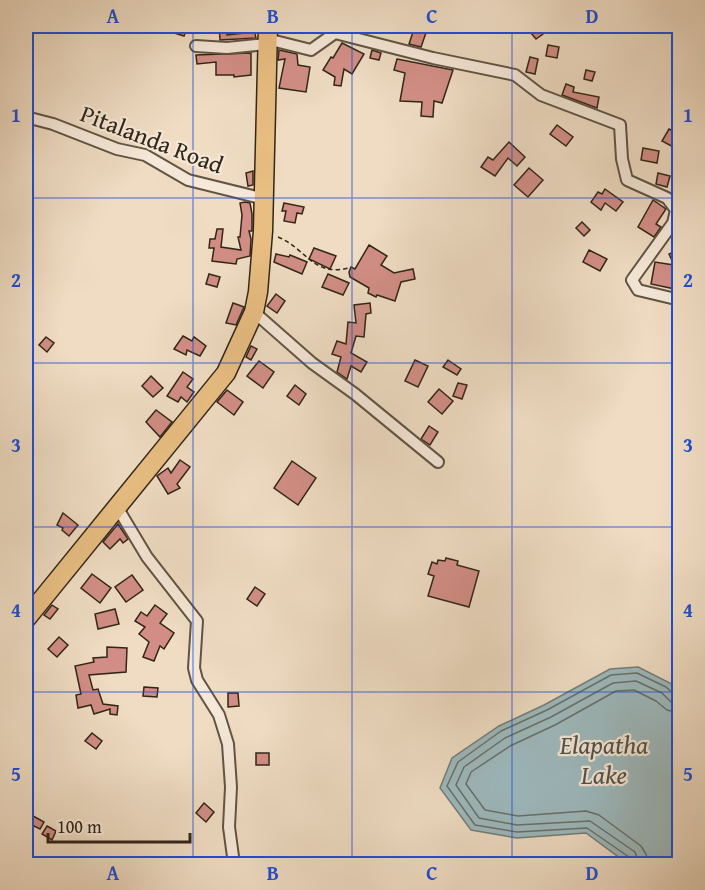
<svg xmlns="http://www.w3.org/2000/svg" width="705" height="890" font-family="'Gentium Book Plus',serif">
  <rect width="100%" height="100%" fill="#efdcc3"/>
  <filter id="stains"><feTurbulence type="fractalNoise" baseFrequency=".00333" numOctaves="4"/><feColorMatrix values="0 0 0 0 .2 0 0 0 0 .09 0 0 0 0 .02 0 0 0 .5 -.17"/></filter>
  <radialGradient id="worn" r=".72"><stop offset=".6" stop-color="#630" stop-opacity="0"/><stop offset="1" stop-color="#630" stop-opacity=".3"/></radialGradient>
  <polygon fill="#9db9bd" stroke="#727e7b" stroke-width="1.5" points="638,667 670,683 679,692 679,864 628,864 586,833 517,838 471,830 440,788 452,758 499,726 544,705 610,669"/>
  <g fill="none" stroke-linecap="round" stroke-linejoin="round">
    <g stroke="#68706a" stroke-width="1.5">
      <polyline points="631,864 629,857 587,828 517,832 475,825 447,786 458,762 501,731 547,710 611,675 637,673 666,687 675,695 680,696"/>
      <polyline points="639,864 635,852 590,821 517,825 479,818 456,785 464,767 505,738 551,717 613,683 636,681 662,693 671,702 680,704"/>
      <polyline points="648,864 646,854 641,846 599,815 586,811 518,816 485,810 466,784 471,772 510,746 555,725 616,691 634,690 656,701 667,710 680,713"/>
    </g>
  </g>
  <g fill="#d28e86" stroke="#322618" stroke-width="1.5">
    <polygon points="173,26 188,26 184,36 171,32"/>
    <polygon points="219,26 228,26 227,35 244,33 243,26 253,26 256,38 220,40"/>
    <polygon points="415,26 427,30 421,47 409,44"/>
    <polygon points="525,26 539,26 543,34 536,39"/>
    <polygon points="342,43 364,54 352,74 344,69 341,86 334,85 335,77 323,70 331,57 333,58"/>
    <polygon points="548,45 559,47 557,58 546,56"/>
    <polygon points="279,50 297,54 298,65 310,67 306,92 279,88 285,59 278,60"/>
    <polygon points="372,50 381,53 379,60 370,58"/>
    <polygon points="251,53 251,75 234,77 234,75 216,75 216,62 197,64 196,55"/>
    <polygon points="530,57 538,59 535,74 526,72"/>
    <polygon points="397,59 453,70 442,103 434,101 433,117 421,116 422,102 400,101 405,73 394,70"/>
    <polygon points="586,70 595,72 592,81 584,79"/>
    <polygon points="566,84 574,87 573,92 599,97 597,108 562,95"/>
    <polygon points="557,125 573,137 566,146 550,134"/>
    <polygon points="669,129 680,134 680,145 677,149 662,141"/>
    <polygon points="509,142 525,157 517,166 508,158 495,176 481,167 488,157 493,160"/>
    <polygon points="643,148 659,151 657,163 641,160"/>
    <polygon points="529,168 543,180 528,197 514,185"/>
    <polygon points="253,171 253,185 248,186 246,173"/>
    <polygon points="658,173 670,176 667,187 656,184"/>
    <polygon points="605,189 623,202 616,211 605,203 601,210 591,202 598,192 602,194"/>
    <polygon points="653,200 666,209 656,224 661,227 654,237 638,227"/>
    <polygon points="245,202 250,203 252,214 252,231 249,231 251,239 250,256 237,259 236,264 212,261 214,248 209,248 210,239 215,239 217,229 223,229 221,247 241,250 238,237 240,237 242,215 240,203"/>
    <polygon points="284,203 304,207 302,214 297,213 295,223 284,221 286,211 282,211"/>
    <polygon points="582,222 590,230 584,236 576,228"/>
    <polygon points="680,227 680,245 672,238"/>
    <polygon points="369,245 387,256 381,265 394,273 413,269 415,279 401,282 395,301 377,295 376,297 368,293 369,288 350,277 349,272 351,267 355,269"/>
    <polygon points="314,248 336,256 330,269 309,259"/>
    <polygon points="680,249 680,278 678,275 675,289 651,284 655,262 674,265 669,254"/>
    <polygon points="589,250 607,259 600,271 583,262"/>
    <polygon points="276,254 289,257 290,255 307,262 302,274 274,262"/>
    <polygon points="209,274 220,277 217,287 206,284"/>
    <polygon points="328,274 349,283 343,295 322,287"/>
    <polygon points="276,294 285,301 277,313 267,306"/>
    <polygon points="233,303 244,307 236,325 226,323"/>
    <polygon points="370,303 371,313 366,314 364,337 356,336 351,353 367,362 361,372 351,366 347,379 337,372 341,357 332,354 337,341 346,344 348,322 356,323 354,305"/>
    <polygon points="183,336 192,341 194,337 206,346 200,356 187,350 186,355 174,349"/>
    <polygon points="46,337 54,343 47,352 39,345"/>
    <polygon points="251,346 257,349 251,360 246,357"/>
    <polygon points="415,360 428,366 418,387 405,381"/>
    <polygon points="448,360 461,369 457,375 443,367"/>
    <polygon points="259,361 274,372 263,388 247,376"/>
    <polygon points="183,372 193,379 187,387 194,392 187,402 181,397 178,402 167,396"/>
    <polygon points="151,376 163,388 153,397 142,386"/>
    <polygon points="458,383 467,385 462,399 453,396"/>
    <polygon points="295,385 306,394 299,405 287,396"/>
    <polygon points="439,389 453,401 442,414 428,402"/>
    <polygon points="227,390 243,402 234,415 217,402"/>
    <polygon points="156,410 172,422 160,437 146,422"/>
    <polygon points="429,426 438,432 430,445 421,439"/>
    <polygon points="180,460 190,467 177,484 180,488 168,494 157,476 168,468 171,473"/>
    <polygon points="292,461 316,478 298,505 274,488"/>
    <polygon points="63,513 78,525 69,536 62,530 63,528 57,525"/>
    <polygon points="118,524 128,539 123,543 120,539 110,549 103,542"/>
    <polygon points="446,558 458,561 457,565 479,571 469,607 428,596 434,576 428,574 432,562 437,564 438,560 445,561"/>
    <polygon points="92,574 111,588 100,603 81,588"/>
    <polygon points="132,575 143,590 126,602 115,587"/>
    <polygon points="255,587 265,594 257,606 247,599"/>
    <polygon points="52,605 58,609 50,619 44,615"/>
    <polygon points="155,605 167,614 160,623 174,633 164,649 160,646 154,661 143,657 149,642 139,634 145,627 135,621 141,612 147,616"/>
    <polygon points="115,609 119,624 98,629 95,614"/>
    <polygon points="59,637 68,645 57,657 48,649"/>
    <polygon points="107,647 127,648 126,672 89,675 93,690 98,689 103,704 118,706 117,715 110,714 110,709 94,714 91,705 78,708 76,695 81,694 75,666 94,662 93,658 107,657"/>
    <polygon points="144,687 158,688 157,697 143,696"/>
    <polygon points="228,693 238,693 239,706 228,707"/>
    <polygon points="92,733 102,741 96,749 85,741"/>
    <rect x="256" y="753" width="13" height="12"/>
    <polygon points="204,803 214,812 206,822 196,813"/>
    <polygon points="26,812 44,822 40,829 26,822"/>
    <polygon points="47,826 56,831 52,840 42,834"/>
  </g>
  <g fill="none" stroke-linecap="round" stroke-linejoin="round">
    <defs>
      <g id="minor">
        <polyline points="267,39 311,50 335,33 433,58 515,75 541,95 620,125 622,159 627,180 667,198 676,210 673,223 632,280 638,290 680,300"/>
        <polyline points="196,46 227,48 267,44"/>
        <polyline points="26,117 53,124 117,149 145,155 188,180 265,199"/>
        <polyline points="254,312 312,363 355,394 438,462"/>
        <polyline points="117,507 147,557 197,621 194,668 197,680 219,715 228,744 231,787 229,827 234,864"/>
      </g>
      <polyline id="primary" points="26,619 226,373 254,312 258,292 263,231 268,26"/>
    </defs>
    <use href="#minor" stroke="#615443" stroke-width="14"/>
    <use href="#primary" stroke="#322618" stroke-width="21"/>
    <path stroke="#322618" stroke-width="1.5" stroke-dasharray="4.5 3" stroke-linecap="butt" d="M278,237C307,249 313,277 349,268"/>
    <use href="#minor" stroke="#f5e8d8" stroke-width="10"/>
    <use href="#primary" stroke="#e8be82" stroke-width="18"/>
  </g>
  <path fill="none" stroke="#1d4ed8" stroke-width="1.5" stroke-opacity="0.55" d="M193,26V864M352,26V864M512,26V864M26,198H680M26,363H680M26,527H680M26,692H680"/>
  <g text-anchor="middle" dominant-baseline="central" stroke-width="4.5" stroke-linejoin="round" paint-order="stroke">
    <g font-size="24" fill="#322618" stroke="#f5e8d8">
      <text transform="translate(152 139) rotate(21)">Pitalanda Road</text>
    </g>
    <g font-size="26" font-style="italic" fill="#52524a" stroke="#f5e8d8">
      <text x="604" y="744">Elapatha<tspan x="604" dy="30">Lake</tspan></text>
    </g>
  </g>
  <rect width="705" height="890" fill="none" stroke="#efdcc3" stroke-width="66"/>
  <path d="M48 833v9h142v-9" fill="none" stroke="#322618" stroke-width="3"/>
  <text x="57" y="833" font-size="18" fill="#322618" stroke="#f5e8d8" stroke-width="4.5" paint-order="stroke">100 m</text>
  <rect x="33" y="33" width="639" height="824" fill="none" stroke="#1d4ed8" stroke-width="2"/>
  <g font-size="20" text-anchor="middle" font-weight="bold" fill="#1d4ed8">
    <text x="113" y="23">A</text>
    <text x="273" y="23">B</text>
    <text x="432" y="23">C</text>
    <text x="592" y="23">D</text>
    <text x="16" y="122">1</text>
    <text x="688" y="122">1</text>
    <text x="16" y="287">2</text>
    <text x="688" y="287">2</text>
    <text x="16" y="452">3</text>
    <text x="688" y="452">3</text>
    <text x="16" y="617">4</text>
    <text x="688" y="617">4</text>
    <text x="16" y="781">5</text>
    <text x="688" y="781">5</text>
    <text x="113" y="880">A</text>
    <text x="273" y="880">B</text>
    <text x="432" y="880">C</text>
    <text x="592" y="880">D</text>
  </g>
  <rect width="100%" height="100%" filter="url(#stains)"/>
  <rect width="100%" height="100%" fill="url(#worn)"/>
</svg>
